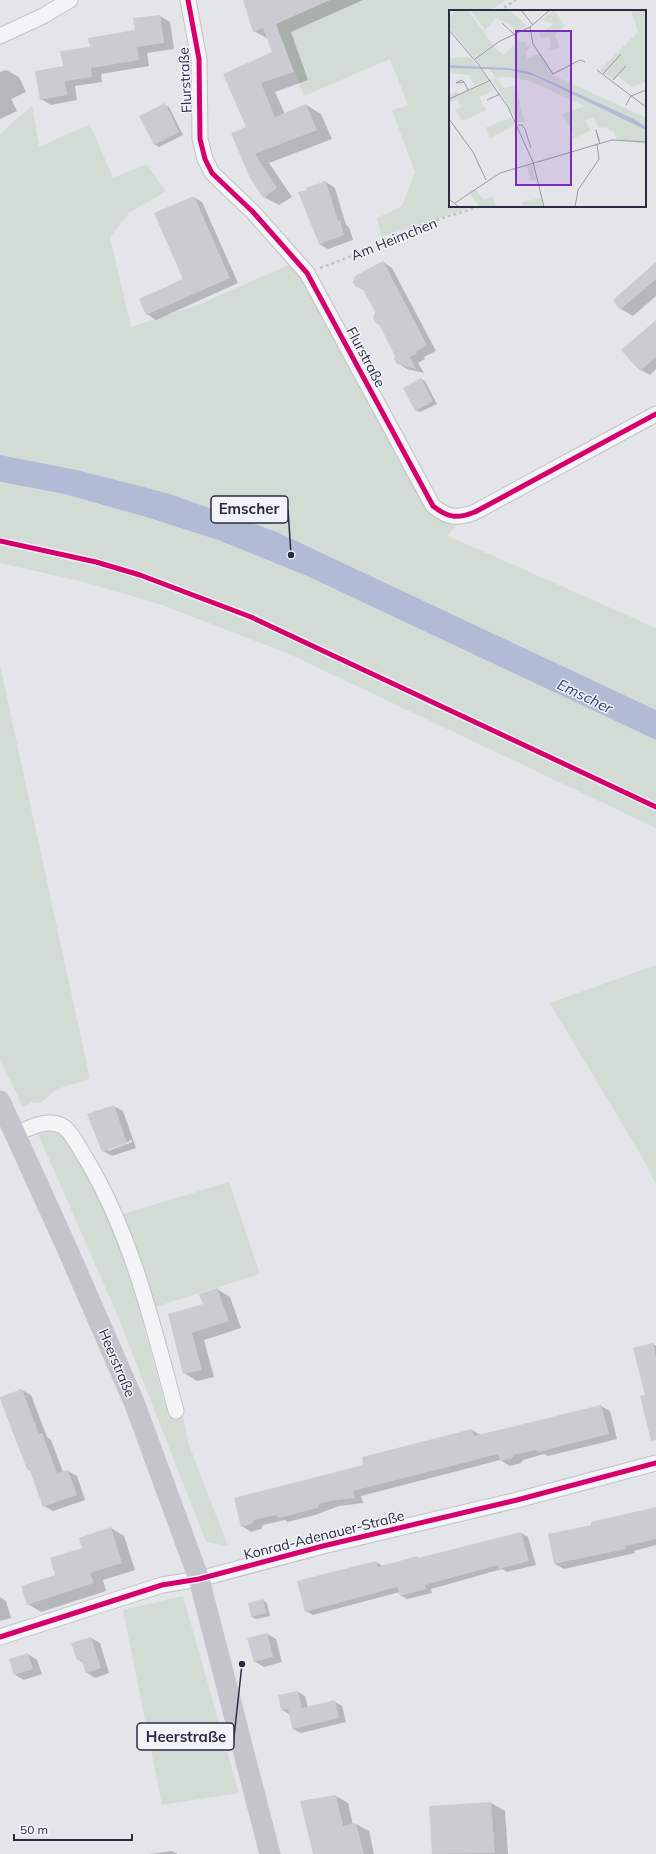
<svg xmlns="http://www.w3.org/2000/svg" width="656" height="1854" font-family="Mulish,sans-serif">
  <rect width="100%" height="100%" fill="#e4e5e9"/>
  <g fill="#d2dcd4">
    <polygon points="330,0 506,0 490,11 450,11 450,206 475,206 381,237 377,218 402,206 415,172 392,110 408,105 390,59 304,96 275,24"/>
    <polygon points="32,105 39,147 90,124 113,178 146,164 166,191 129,213 110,237 131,327 198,305 293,263 431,507 461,519 448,536 656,628 656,710 277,532 167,493 77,470 0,455 0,134"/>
    <polygon points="0,483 64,494 146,517 218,540 307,576 656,740 656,828 289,654 162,605 84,582 0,563"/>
    <polygon points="0,665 90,1079 57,1089 40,1103 32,1102 23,1107 0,1060"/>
    <polygon points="656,965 656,1185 645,1162 550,1003"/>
    <polygon points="51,1131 63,1135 101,1197 130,1266 144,1327 168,1416 183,1417 189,1445 228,1546 206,1542 117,1314 38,1134"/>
    <polygon points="229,1182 260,1274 155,1307 147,1277 120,1215"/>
    <polygon points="183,1596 239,1793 162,1805 123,1610"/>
  </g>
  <polygon fill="#b2bbd5" points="0,455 77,470 167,493 277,532 656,710 656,740 307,576 218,540 146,517 64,494 0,482"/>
  <g fill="#0003" fill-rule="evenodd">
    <polygon points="244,0 363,0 291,32 308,80 275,92 285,114 306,105 321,114 332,139 269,163 292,197 279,205 264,197 248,127 225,74 274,53 268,39 254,31"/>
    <polygon points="160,16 170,22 174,49 147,53 149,66 101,74 102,82 75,86 77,100 51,105 41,99 64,67 136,31"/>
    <polygon points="6,70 19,77 26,92 11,99 17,111 0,119 0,72"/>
    <polygon points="165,105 169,107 183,135 159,147 154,144"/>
    <polygon points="326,182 335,188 346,225 349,227 353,240 328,249 319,244"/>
    <polygon points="193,197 202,202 238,283 156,320 147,314 185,280"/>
    <polygon points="383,262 392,268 436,351 424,357 425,359 418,363 424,373 407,369 398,363 396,356 380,325 376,323 376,312 365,291 357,286"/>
    <polygon points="656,264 656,296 633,316 621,309 614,300"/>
    <polygon points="656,321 656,369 650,375 641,370 623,350"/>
    <polygon points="421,379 425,381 437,404 420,412 416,410"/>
    <path d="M114,1106L123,1111L136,1148L112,1156L103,1151ZM132,1140V1142L108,1151V1149Z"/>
    <polygon points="217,1289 230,1297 241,1328 204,1340 214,1377 197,1381 184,1373 169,1315 204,1305"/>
    <polygon points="653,1344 656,1346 656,1428 646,1395"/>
    <polygon points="22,1390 31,1395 47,1437 51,1440 63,1472 68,1471 77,1476 85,1500 53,1511 44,1506 32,1471 27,1469"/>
    <polygon points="601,1406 610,1411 617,1439 548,1456 544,1454 523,1460 521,1463 510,1466 500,1460 361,1496 363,1503 339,1506 315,1515 288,1522 285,1520 263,1525 261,1529 251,1532 242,1526 235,1498 365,1466 472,1430 482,1436"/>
    <polygon points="656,1508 656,1545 634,1551 635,1553 564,1569 555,1564 592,1526"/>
    <polygon points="111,1528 124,1536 135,1570 103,1580 106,1591 41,1612 28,1604 83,1549"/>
    <polygon points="521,1533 528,1537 536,1565 507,1572 502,1569 431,1589 432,1593 407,1599 400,1595 400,1592 313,1615 306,1611 376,1562 383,1566 417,1557 420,1559"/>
    <polygon points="0,1597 6,1601 11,1618 0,1621"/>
    <polygon points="263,1600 267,1603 270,1616 256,1619 252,1617"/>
    <polygon points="267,1634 276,1639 282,1662 264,1667 254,1661"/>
    <polygon points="91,1638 100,1643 109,1673 95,1678 86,1672 83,1663 78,1659"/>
    <polygon points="28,1654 37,1660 42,1674 24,1680 15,1675"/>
    <polygon points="298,1692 305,1696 308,1708 335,1702 342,1706 346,1722 301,1733 293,1729 289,1714 282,1710"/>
    <polygon points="336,1796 348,1803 353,1825 356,1824 369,1831 374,1854 314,1854"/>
    <polygon points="491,1803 505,1811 508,1854 433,1854 430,1807"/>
    <polygon points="172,1851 178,1854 150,1854"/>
  </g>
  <g fill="#cbccd1">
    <polygon points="243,0 330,0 276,24 294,72 261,83 275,117 306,104 317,130 255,154 277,188 263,198 249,176 231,133 246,127 223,74 272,52 263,28 253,32"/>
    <polygon points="160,15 164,43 137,47 139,60 91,68 92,77 65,81 67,95 40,100 35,71 63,66 60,51 90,47 88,38 135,30 133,18"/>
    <polygon points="165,103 179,132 154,145 139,116"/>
    <polygon points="326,181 338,221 340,220 344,235 319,244 298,192 307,190 306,188"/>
    <polygon points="194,196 230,278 146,315 139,299 183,279 154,213"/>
    <polygon points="383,261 427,345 416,352 417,354 410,357 416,369 397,364 394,359 395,356 379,324 376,323 373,318 375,312 363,289 356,287 353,282 355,276"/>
    <polygon points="656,262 656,279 620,310 613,300"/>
    <polygon points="656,320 656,357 640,371 621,350"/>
    <polygon points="421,378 433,401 415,411 403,388"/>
    <polygon points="114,1105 127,1143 102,1152 87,1114"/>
    <polygon points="217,1288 229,1321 192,1333 202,1370 183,1374 168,1314 203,1304 199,1294"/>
    <polygon points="653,1343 656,1357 656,1440 651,1441 640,1396 645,1395 633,1348"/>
    <polygon points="22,1389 39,1434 42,1433 57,1473 68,1470 77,1495 43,1507 29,1468 27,1469 0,1399 0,1397"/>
    <polygon points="601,1405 609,1434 538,1452 535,1450 514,1455 512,1458 500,1461 498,1454 448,1467 353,1491 355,1498 330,1501 319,1504 317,1508 279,1518 275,1515 254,1520 252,1524 241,1527 234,1498 363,1465 362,1457 429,1440 472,1429 474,1436"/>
    <polygon points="656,1507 656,1539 625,1546 626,1549 554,1564 548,1534 591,1525 591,1522"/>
    <polygon points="111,1527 122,1563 90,1573 94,1583 27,1605 21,1586 55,1575 50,1558 82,1548 79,1538"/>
    <polygon points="521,1532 529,1561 499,1569 498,1565 425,1585 426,1589 400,1596 397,1587 305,1612 297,1581 376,1561 378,1567 417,1556 418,1558"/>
    <polygon points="263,1599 266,1613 251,1617 248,1603"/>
    <polygon points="267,1633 273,1657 254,1662 247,1638"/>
    <polygon points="91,1637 101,1668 86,1673 81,1659 77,1660 71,1643"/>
    <polygon points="28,1653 33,1669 14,1675 9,1659"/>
    <polygon points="298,1691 302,1708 335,1700 339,1718 293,1729 288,1709 281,1710 278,1695"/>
    <polygon points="336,1795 343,1826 356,1823 364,1854 313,1854 300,1801"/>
    <polygon points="491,1802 495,1853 432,1854 429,1806"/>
  </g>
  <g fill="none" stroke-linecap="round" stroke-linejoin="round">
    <defs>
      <g id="street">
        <path d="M188,0L199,59L200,139L205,159L212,173L253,212L307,273L433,506C448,518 457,519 475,512L656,414"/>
        <polyline points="0,36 43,16 70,0"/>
        <path d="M15,1134C30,1128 48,1117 64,1127C73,1134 79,1148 85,1157C132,1235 153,1325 176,1411"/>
        <polyline points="0,1637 162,1585 199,1579 323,1546 517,1500 656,1463"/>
      </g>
    </defs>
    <use href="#street" stroke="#c1c2c7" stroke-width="17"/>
    <g stroke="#c3c3c9" stroke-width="2.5" stroke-dasharray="3 3" stroke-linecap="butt">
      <polyline points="499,11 516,0"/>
      <path d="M320,268L389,242C412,224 453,216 481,206"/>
    </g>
    <use href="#street" stroke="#f3f4f6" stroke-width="15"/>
    <polyline stroke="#c4c5ca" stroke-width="21" points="0,1101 66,1246 134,1402 199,1579 270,1854"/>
    <defs>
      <g id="cycleway">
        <path d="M188,0L199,59L200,139L205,159L212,173L253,212L307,273L433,506C448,518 457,519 475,512L656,414"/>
        <polyline points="0,541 96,562 140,575 251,617 656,807"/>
        <polyline points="0,1637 162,1585 199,1579 323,1546 517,1500 656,1463"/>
      </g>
    </defs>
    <use href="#cycleway" stroke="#f2f3f8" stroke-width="8"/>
    <use href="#cycleway" stroke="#d6006c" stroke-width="5"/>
  </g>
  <g text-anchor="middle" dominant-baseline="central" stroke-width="3" stroke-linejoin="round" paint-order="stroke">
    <g font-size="14" fill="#292d44" stroke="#f2f3f8">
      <text transform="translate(185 80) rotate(-93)">Flurstraße</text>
      <text transform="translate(394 239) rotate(-22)">Am Heimchen</text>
      <text transform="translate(366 357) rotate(62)">Flurstraße</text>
      <text transform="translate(117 1363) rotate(67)">Heerstraße</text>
      <text transform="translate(324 1535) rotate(-14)">Konrad-Adenauer-Straße</text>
    </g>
    <g font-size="15" font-style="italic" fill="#324279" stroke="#f2f3f8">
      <text transform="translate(585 696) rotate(26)">Emscher</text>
    </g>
  </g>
  <g transform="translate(449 10)">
    <rect width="197" height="197" fill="#e4e5e9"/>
    <path d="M9,0H19L44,35L26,48L0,18V7ZM21,0H61L78,16L67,22L60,14L47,8L36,20ZM105,0L116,16L106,24L110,37L99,41L102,35L100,26L93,29L90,23L105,14L92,10ZM182,0H197V72L183,77L169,66L165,70L151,60L189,22ZM70,30L71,33L75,31L77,36L81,37L77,41L78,48L92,43L105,66L194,106L197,108V117L90,65L68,59L31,56L26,49L44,36L54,45ZM22,47L28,56L0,55V48ZM0,58L31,59L39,70L26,76L20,65L0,63ZM41,59L66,61L86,66L181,110L197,120L196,134L168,130L165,122L155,117L150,118L144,108L136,110L142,120L122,130L121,126L125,125L113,104L135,96L81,71L60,67L47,68L54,78L67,76L75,111L69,113L44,70L46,67ZM39,72L46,80L30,87L37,100L14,111L6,100L12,97L9,89L0,93V85L7,81L10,85ZM62,107L66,115L41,128L36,118ZM83,154L87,170L81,171L78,155ZM26,179L35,190L44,186L47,197H27L29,195L21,183ZM92,188L94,197H74L73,192Z" fill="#d2dcd4"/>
    <path d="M0,55L60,58L81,62L185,109L197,117V120L86,66L60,60L0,58Z" fill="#b2bbd5"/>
    <path fill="none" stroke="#999ba7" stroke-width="1" d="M72,0L84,15M53,13L66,25M81,17L84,34L104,64L131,50L136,52M0,20L29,54L59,97L84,152L95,197M26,49L51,31L81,17L101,0M148,60L197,97M154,64L172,44M164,70L177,56M15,72L12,70L7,73L15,72L19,80M0,89L42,70M38,90L51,84M177,95L182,86L197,80M0,109L24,142L37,170M69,115H73L76,119L82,138M150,131L147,120L151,134M0,189L10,197M6,193L51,163L163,130L197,132M126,197L129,180L150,149L148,135"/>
    <path fill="#7b2cbf" fill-opacity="0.15" stroke="#7b2cbf" stroke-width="2" d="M67,21H122V175H67Z"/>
    <rect width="197" height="197" fill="none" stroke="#292d44" stroke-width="2"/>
  </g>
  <path fill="none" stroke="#292d44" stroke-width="1.5" d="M291 555L288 509M242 1664L234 1737"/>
  <g fill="#292d44" stroke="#f2f3f8" stroke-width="1.5">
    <circle cx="291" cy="555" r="4"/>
    <circle cx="242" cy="1664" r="4"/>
  </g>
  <g fill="#f2f3f8" stroke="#292d44" stroke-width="1.5">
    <rect x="211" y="496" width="77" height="27" rx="4"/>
    <rect x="137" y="1723" width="97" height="27" rx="4"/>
  </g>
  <g font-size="15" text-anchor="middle" font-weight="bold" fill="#292d44">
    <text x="249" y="514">Emscher</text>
    <text x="186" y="1742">Heerstraße</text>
  </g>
  <path d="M14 1834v6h118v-6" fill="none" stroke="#292d44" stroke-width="2"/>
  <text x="20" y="1834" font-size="12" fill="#292d44" stroke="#f2f3f8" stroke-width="3" paint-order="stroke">50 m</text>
</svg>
